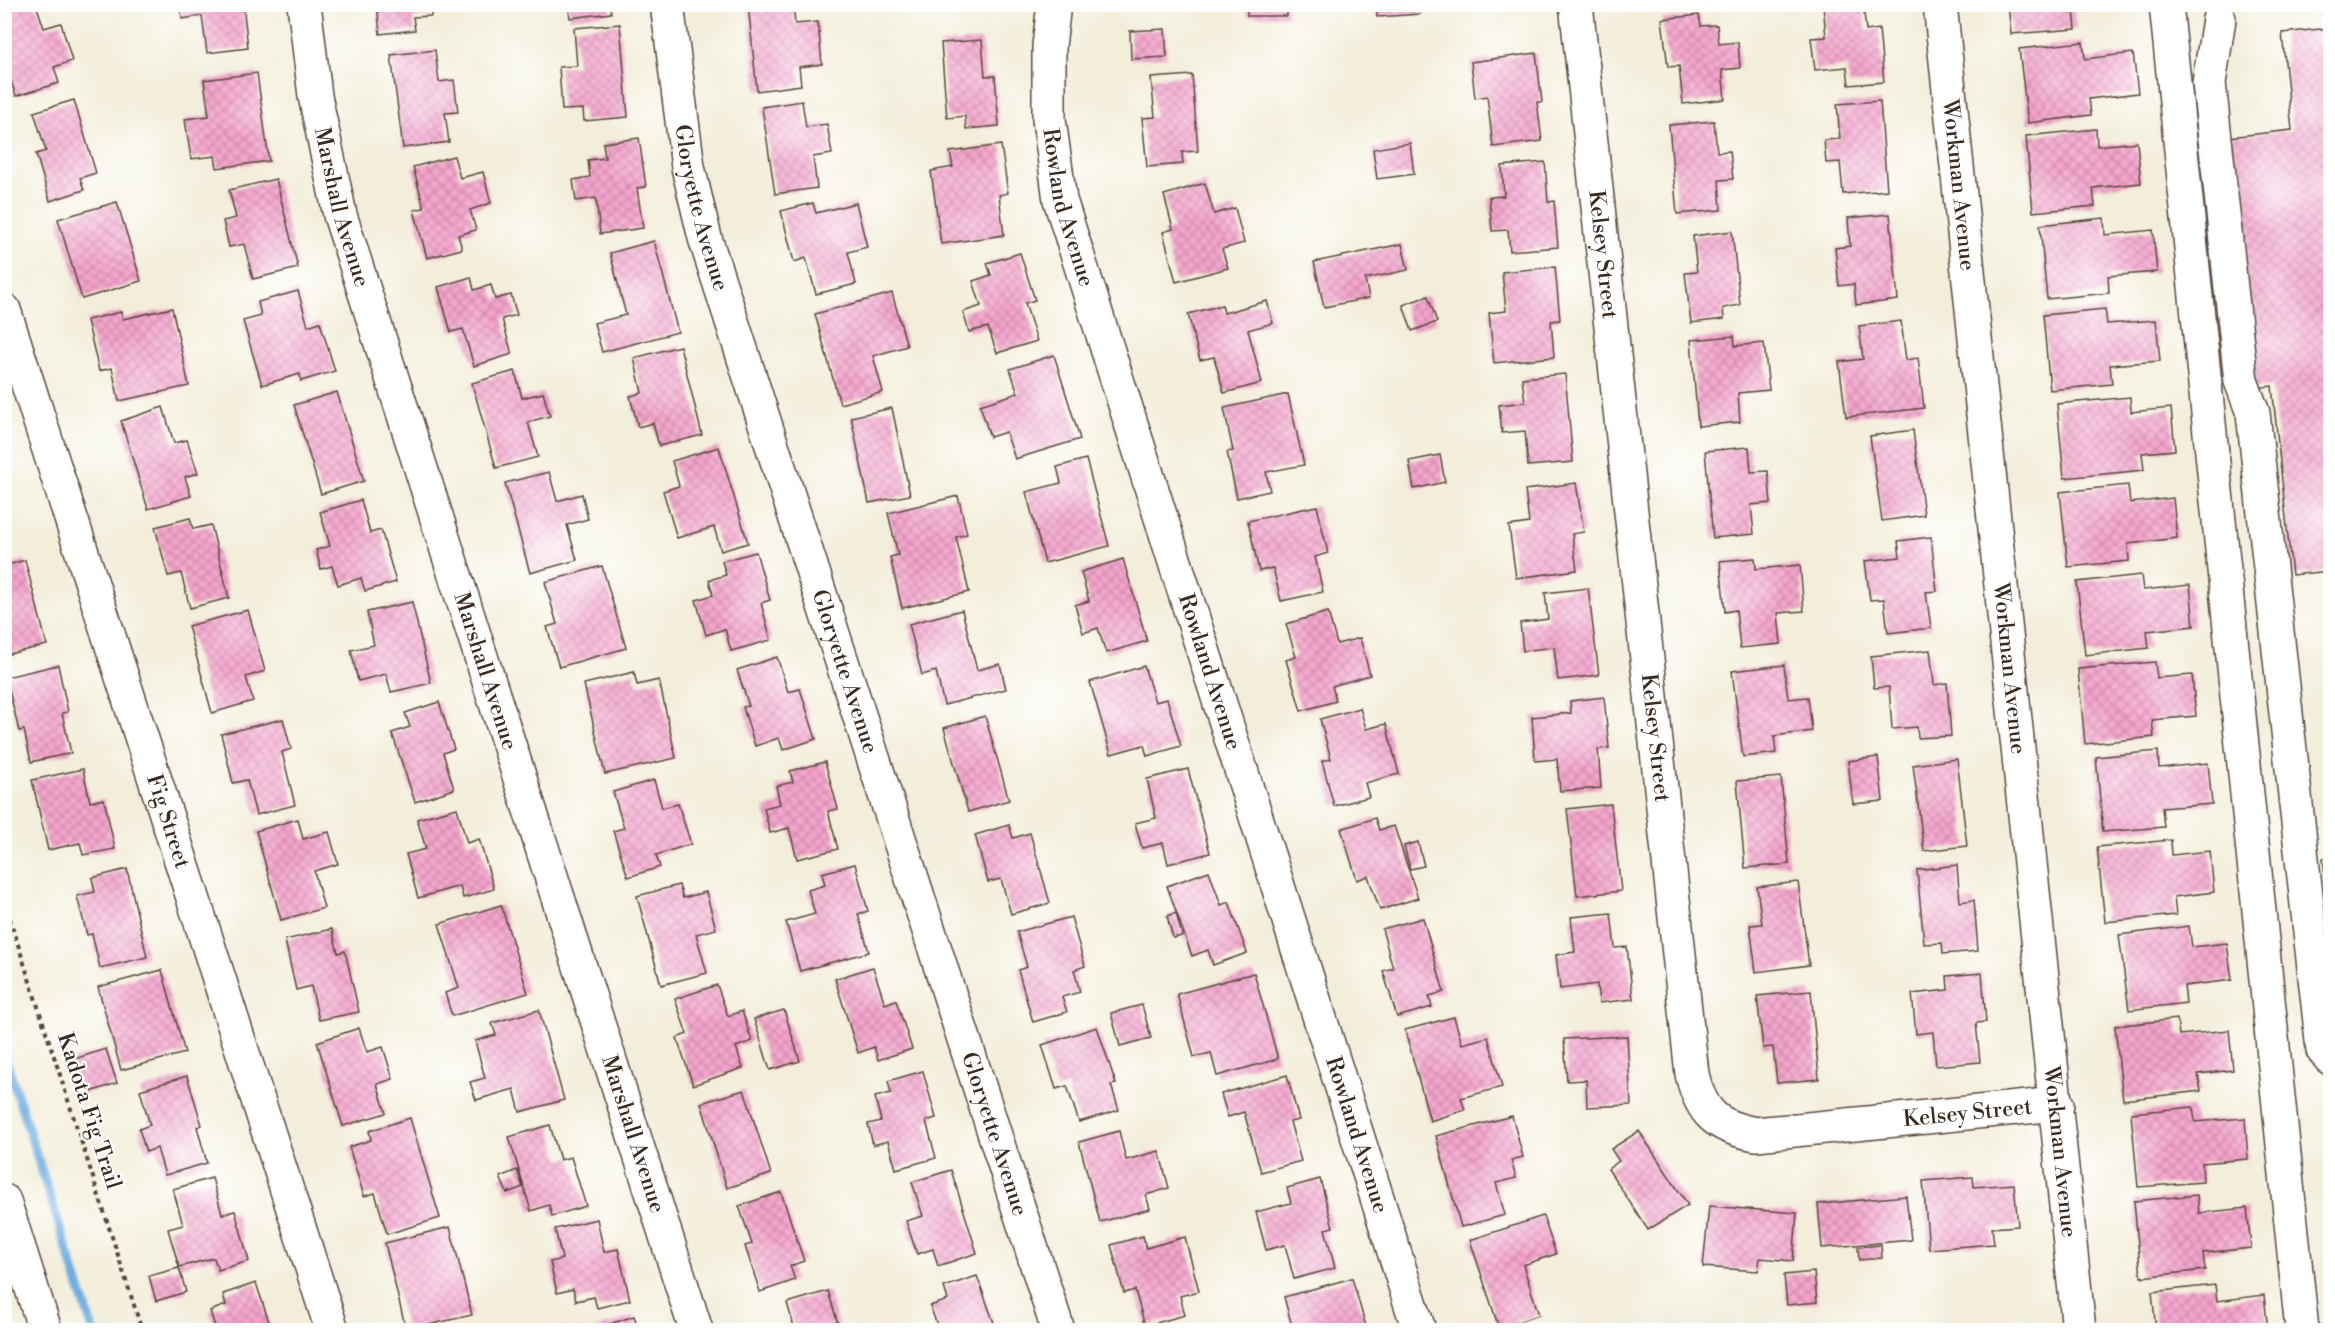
<svg xmlns="http://www.w3.org/2000/svg" width="2335" height="1335" font-family="'Libre Bodoni',serif">
  <defs>
    <pattern id="building-cross-hatch" width="8" height="8" patternUnits="userSpaceOnUse" patternTransform="scale(1.5)"><rect width="8" height="8" fill="#f6a6ce"/><path d="M0 0l8 8M0 8l8-8" fill="none" stroke="#c887a7"/></pattern>
  </defs>
  <rect width="100%" height="100%" fill="#fff"/>
  <filter id="ink" filterUnits="userSpaceOnUse"><feTurbulence type="fractalNoise" baseFrequency=".0167" numOctaves="2"/><feDisplacementMap in="SourceGraphic" scale="12" xChannelSelector="R" yChannelSelector="G"/><feConvolveMatrix kernelMatrix="1 2 1 2 8 2 1 2 1" color-interpolation-filters="sRGB"/></filter>
  <filter id="wash" filterUnits="userSpaceOnUse"><feTurbulence type="fractalNoise" baseFrequency=".008" numOctaves="4" result="noise"/><feDisplacementMap in="SourceGraphic" scale="24" xChannelSelector="R" yChannelSelector="G"/><feGaussianBlur stdDeviation="1.35" result="paint"/><feColorMatrix in="noise" values="0 0 0 0 0 0 0 0 0 0 0 0 0 0 0 0 0 1.4 0 .05"/><feComposite in="paint" operator="in"/></filter>
  <g filter="url(#wash)">
    <rect width="100%" height="100%" fill="#f3eeda"/>
    <g fill="none" stroke-linecap="round" stroke-linejoin="round">
      <polyline stroke="#6eaee1" stroke-width="9" points="4,1054 93,1330"/>
    </g>
    <g id="blocks">
      <g fill="url(#building-cross-hatch)">
        <polygon points="4,4 36,4 44,28 61,23 72,61 54,67 59,83 16,96 4,60"/>
        <polygon points="180,4 243,4 248,48 207,53 202,16 182,19"/>
        <polygon points="377,4 430,4 431,16 413,17 415,30 380,34"/>
        <polygon points="568,4 610,4 611,13 570,18"/>
        <polygon points="748,4 793,4 795,24 818,22 822,64 799,67 801,85 757,91"/>
        <rect x="1247" y="4" width="40" height="12"/>
        <polygon points="1376,4 1419,4 1420,14 1377,17"/>
        <polygon points="1823,4 1863,4 1866,31 1879,29 1884,82 1849,85 1847,67 1815,70 1811,38 1826,37"/>
        <polygon points="2008,4 2118,4 2118,6 2074,10 2076,29 2011,34"/>
        <polygon points="1699,15 1701,26 1717,25 1719,44 1738,42 1740,68 1722,70 1725,99 1683,104 1679,66 1668,67 1662,19"/>
        <polygon points="620,24 628,117 584,121 583,109 562,110 559,67 577,66 574,28"/>
        <polygon points="2330,28 2330,571 2292,575 2272,386 2255,388 2229,137 2292,130 2282,33"/>
        <polygon points="1165,29 1167,57 1131,59 1130,31"/>
        <polygon points="982,40 985,76 995,76 999,126 966,129 965,116 947,118 941,43"/>
        <polygon points="2083,42 2085,59 2133,53 2138,93 2089,99 2091,115 2028,123 2019,49"/>
        <polygon points="435,50 439,82 454,80 458,112 445,113 449,142 403,148 391,55"/>
        <polygon points="1536,53 1542,102 1537,102 1542,141 1493,147 1487,96 1475,98 1471,62"/>
        <polygon points="257,73 269,161 217,168 215,156 191,159 185,119 209,116 204,80"/>
        <polygon points="1192,75 1198,151 1182,152 1183,164 1147,167 1142,118 1155,117 1151,78"/>
        <polygon points="74,100 96,173 80,178 84,190 50,201 36,154 46,151 34,112"/>
        <polygon points="802,101 806,127 827,124 832,154 813,157 817,188 775,194 762,107"/>
        <polygon points="1880,101 1887,190 1843,194 1840,162 1826,163 1824,140 1840,139 1837,104"/>
        <polygon points="1714,121 1717,152 1730,151 1733,179 1719,180 1721,210 1677,214 1669,125"/>
        <polygon points="2096,129 2097,146 2137,142 2141,183 2093,188 2095,206 2033,212 2026,136"/>
        <polygon points="639,138 646,187 637,188 643,228 600,234 596,198 576,201 573,180 590,177 588,160 605,158 603,143"/>
        <polygon points="1410,143 1414,174 1377,179 1373,149"/>
        <polygon points="1001,145 1008,193 999,195 1004,235 941,244 931,171 953,167 950,152"/>
        <polygon points="454,156 460,178 483,172 491,203 470,210 476,230 458,235 462,249 427,258 414,210 424,208 413,167"/>
        <polygon points="1545,162 1548,202 1554,201 1558,247 1510,251 1508,230 1492,231 1489,197 1504,196 1502,166"/>
        <polygon points="276,179 298,268 253,279 244,244 229,247 223,221 236,218 229,190"/>
        <polygon points="1205,183 1214,214 1235,208 1244,243 1222,249 1228,268 1176,282 1163,232 1173,229 1164,195"/>
        <polygon points="117,202 141,281 82,299 58,219"/>
        <polygon points="813,203 816,213 856,203 867,247 848,252 856,284 816,294 806,258 794,262 781,211"/>
        <polygon points="1890,214 1898,300 1856,305 1854,284 1839,286 1835,248 1850,246 1848,218"/>
        <polygon points="2104,218 2105,235 2153,230 2157,272 2108,276 2109,293 2047,299 2040,225"/>
        <polygon points="1732,231 1740,305 1723,308 1724,319 1691,323 1685,273 1697,272 1693,236"/>
        <polygon points="654,241 678,332 602,352 594,323 626,315 610,253"/>
        <polygon points="1402,244 1408,270 1365,279 1369,298 1324,307 1314,262"/>
        <polygon points="1020,253 1035,300 1025,303 1037,341 997,353 988,327 969,332 963,312 981,306 973,281 991,275 987,263"/>
        <polygon points="1555,267 1560,320 1551,321 1554,357 1494,363 1489,313 1506,311 1502,272"/>
        <polygon points="471,277 474,290 491,285 495,299 511,295 517,315 502,319 512,354 474,366 463,329 451,332 438,287"/>
        <polygon points="298,291 308,326 320,322 335,371 301,381 300,374 262,385 243,321 261,316 258,302"/>
        <polygon points="892,293 907,346 873,356 883,392 840,404 815,314"/>
        <polygon points="1428,296 1437,322 1412,331 1403,305"/>
        <polygon points="1267,301 1273,323 1248,330 1262,383 1224,393 1214,357 1200,360 1188,314 1222,305 1224,313"/>
        <polygon points="172,308 189,386 119,401 112,368 99,371 87,320 121,312 123,319"/>
        <polygon points="2105,309 2107,324 2156,320 2160,361 2110,365 2112,384 2050,390 2043,315"/>
        <polygon points="1901,321 1906,360 1918,358 1924,408 1846,417 1839,362 1863,359 1859,326"/>
        <polygon points="1734,336 1735,346 1764,343 1769,390 1738,393 1740,422 1698,426 1691,340"/>
        <polygon points="680,346 702,435 659,446 653,423 638,427 630,396 642,393 634,358"/>
        <polygon points="1054,355 1080,439 1015,459 1006,432 990,437 980,405 1018,393 1010,369"/>
        <polygon points="515,371 522,398 543,393 550,416 528,422 538,457 496,468 472,383"/>
        <polygon points="1565,374 1573,462 1528,466 1525,431 1502,433 1499,405 1525,402 1522,378"/>
        <polygon points="337,392 364,481 321,494 294,405"/>
        <polygon points="1288,394 1304,465 1266,472 1270,491 1237,498 1227,452 1233,451 1224,408"/>
        <polygon points="2130,397 2131,412 2171,408 2175,450 2142,453 2144,470 2064,478 2057,404"/>
        <polygon points="163,407 174,443 187,440 198,473 185,477 191,496 148,509 121,421"/>
        <polygon points="892,408 910,495 869,503 851,417"/>
        <polygon points="1913,430 1924,515 1882,521 1870,436"/>
        <polygon points="719,447 748,543 721,551 714,527 677,538 663,491 679,486 672,461"/>
        <polygon points="1749,447 1751,472 1768,471 1771,503 1751,505 1754,534 1713,538 1705,451"/>
        <polygon points="1440,455 1445,482 1414,489 1409,461"/>
        <polygon points="1086,459 1109,546 1045,563 1026,492 1061,483 1057,467"/>
        <polygon points="549,472 557,501 582,494 588,519 567,525 577,560 530,573 505,483"/>
        <polygon points="1576,483 1584,532 1572,534 1577,570 1516,578 1509,526 1529,523 1525,490"/>
        <polygon points="2128,485 2130,503 2173,498 2177,538 2128,544 2129,561 2068,567 2060,492"/>
        <polygon points="958,496 967,534 956,537 969,592 902,608 890,557 898,555 888,513"/>
        <polygon points="361,500 370,533 381,530 396,582 365,591 361,578 338,585 332,566 321,569 316,550 330,546 320,512"/>
        <polygon points="1317,506 1328,553 1315,557 1323,592 1281,601 1273,568 1259,571 1248,521"/>
        <polygon points="190,518 193,529 211,525 229,598 190,608 181,573 168,576 155,527"/>
        <polygon points="1931,537 1937,591 1926,592 1931,628 1888,633 1884,599 1870,600 1865,561 1900,557 1898,541"/>
        <polygon points="756,552 770,600 761,603 771,640 731,651 725,629 706,635 696,600 713,595 709,580 726,575 722,561"/>
        <polygon points="1755,558 1756,569 1800,565 1804,611 1778,613 1781,644 1740,648 1736,610 1725,612 1720,561"/>
        <polygon points="1123,559 1147,641 1106,653 1098,628 1083,633 1075,605 1089,601 1081,572"/>
        <polygon points="25,560 47,645 5,655 4,566"/>
        <polygon points="602,566 626,648 559,667 547,627 557,624 545,582"/>
        <polygon points="2141,575 2143,590 2190,585 2194,626 2147,631 2149,648 2085,655 2077,582"/>
        <polygon points="1588,588 1599,675 1558,680 1554,647 1523,651 1520,623 1548,619 1545,593"/>
        <polygon points="412,602 431,683 391,692 386,674 358,681 351,650 374,645 367,612"/>
        <polygon points="248,610 265,671 246,677 253,701 212,713 188,626"/>
        <polygon points="962,610 977,670 1000,664 1006,689 944,705 936,671 922,675 909,624"/>
        <polygon points="1328,612 1337,644 1360,638 1370,675 1332,686 1336,701 1301,711 1286,660 1296,657 1286,624"/>
        <polygon points="1930,650 1934,685 1947,683 1951,736 1918,738 1917,727 1892,729 1889,687 1874,688 1871,656"/>
        <polygon points="777,657 788,692 800,689 816,739 783,750 779,738 755,746 743,707 749,706 737,670"/>
        <polygon points="2155,662 2157,678 2192,675 2196,716 2152,720 2154,737 2085,744 2078,669"/>
        <polygon points="58,665 68,712 62,713 71,753 31,762 24,730 19,731 6,677"/>
        <polygon points="1784,665 1788,699 1808,697 1812,731 1774,736 1776,753 1743,757 1732,671"/>
        <polygon points="1144,666 1155,702 1167,699 1181,746 1147,756 1144,745 1111,754 1090,682"/>
        <polygon points="634,672 637,685 659,680 676,758 605,774 584,684"/>
        <polygon points="1604,697 1609,748 1598,749 1601,788 1560,791 1557,759 1535,761 1532,717 1571,713 1570,701"/>
        <polygon points="439,702 454,749 443,753 454,789 415,802 392,733 410,727 405,713"/>
        <polygon points="1360,708 1366,729 1386,724 1399,774 1365,783 1369,797 1334,806 1322,761 1331,759 1320,719"/>
        <polygon points="985,716 1009,800 968,812 944,728"/>
        <polygon points="283,719 291,749 282,752 295,805 256,815 247,780 233,783 221,734"/>
        <polygon points="2158,751 2159,768 2208,763 2212,804 2162,808 2164,827 2103,832 2096,757"/>
        <polygon points="1878,757 1883,801 1853,804 1848,761"/>
        <polygon points="1957,759 1967,846 1924,851 1913,765"/>
        <polygon points="825,762 838,809 828,811 838,849 797,859 789,828 770,833 764,808 780,804 776,786 793,782 790,771"/>
        <polygon points="83,769 90,802 104,799 115,849 83,855 80,843 48,850 32,780"/>
        <polygon points="1188,769 1210,853 1168,864 1163,843 1142,848 1135,823 1156,818 1147,779"/>
        <polygon points="1781,777 1789,864 1745,868 1737,781"/>
        <polygon points="654,780 662,808 678,804 691,844 656,855 660,867 628,877 613,831 624,828 613,792"/>
        <polygon points="1611,804 1621,891 1577,896 1567,809"/>
        <polygon points="457,808 467,843 479,839 494,889 463,898 460,886 418,898 406,854 426,849 417,819"/>
        <polygon points="1375,818 1379,830 1394,826 1418,898 1380,910 1368,876 1357,880 1341,829"/>
        <polygon points="298,819 303,839 329,832 338,864 314,871 324,908 281,920 256,831"/>
        <polygon points="1009,825 1013,838 1030,833 1050,903 1011,914 1001,879 988,882 975,835"/>
        <polygon points="2171,840 2172,855 2210,851 2214,892 2174,897 2176,915 2105,922 2097,847"/>
        <polygon points="1418,842 1424,866 1410,869 1404,846"/>
        <polygon points="2330,857 2330,915 2329,915 2323,858"/>
        <polygon points="855,864 868,911 858,914 869,952 800,971 786,922 815,914 808,890 825,885 822,873"/>
        <polygon points="1957,865 1960,902 1974,900 1978,951 1943,954 1942,943 1924,944 1917,870"/>
        <polygon points="127,869 147,957 100,968 92,934 87,935 77,896 95,892 92,878"/>
        <polygon points="1209,871 1221,905 1229,902 1247,953 1213,965 1208,950 1192,956 1167,886"/>
        <polygon points="1798,882 1809,965 1756,972 1750,925 1762,924 1757,887"/>
        <polygon points="679,885 683,898 706,892 716,929 696,934 707,973 661,985 637,896"/>
        <polygon points="501,905 528,993 452,1016 445,993 459,988 439,924"/>
        <polygon points="1176,913 1182,936 1173,938 1167,916"/>
        <polygon points="1611,913 1615,948 1627,947 1633,999 1599,1003 1597,984 1560,989 1556,955 1575,952 1571,917"/>
        <polygon points="1071,917 1085,966 1074,970 1080,992 1062,997 1067,1012 1033,1022 1018,970 1027,967 1017,932"/>
        <polygon points="1423,918 1444,992 1429,996 1432,1007 1397,1017 1383,971 1393,968 1382,929"/>
        <polygon points="2189,926 2192,947 2227,943 2232,980 2184,986 2186,1003 2129,1010 2119,935"/>
        <polygon points="332,929 338,953 345,951 359,1012 319,1020 311,986 296,990 285,940"/>
        <polygon points="873,967 885,1004 896,1000 912,1049 878,1060 874,1047 858,1053 835,979"/>
        <polygon points="162,970 185,1053 121,1070 98,987"/>
        <polygon points="1254,973 1278,1059 1217,1076 1211,1053 1194,1057 1177,994"/>
        <polygon points="1982,973 1986,1022 1976,1023 1980,1062 1936,1066 1933,1032 1916,1034 1912,994 1948,990 1947,976"/>
        <polygon points="717,985 728,1016 742,1011 752,1041 736,1047 743,1068 693,1085 677,1038 687,1034 675,999"/>
        <polygon points="1811,991 1819,1079 1777,1083 1773,1047 1763,1048 1757,996"/>
        <polygon points="1142,1005 1151,1038 1120,1046 1111,1013"/>
        <polygon points="539,1010 564,1100 520,1112 514,1089 476,1100 470,1082 485,1078 475,1041 496,1035 492,1023"/>
        <polygon points="784,1010 800,1061 770,1070 754,1019"/>
        <polygon points="1454,1017 1462,1044 1488,1037 1502,1087 1461,1098 1465,1110 1430,1121 1405,1030"/>
        <polygon points="2177,1019 2179,1035 2229,1030 2233,1070 2198,1074 2201,1091 2123,1100 2115,1026"/>
        <polygon points="1097,1027 1116,1084 1111,1085 1119,1110 1079,1122 1067,1086 1056,1089 1042,1045"/>
        <polygon points="359,1028 367,1052 383,1047 393,1079 377,1084 386,1113 343,1126 317,1042"/>
        <polygon points="1627,1036 1631,1105 1587,1107 1586,1080 1567,1081 1564,1039"/>
        <polygon points="106,1049 117,1083 82,1095 71,1060"/>
        <polygon points="923,1071 936,1118 926,1121 936,1158 896,1169 888,1141 873,1145 868,1124 881,1121 875,1097 891,1093 888,1081"/>
        <polygon points="1287,1075 1299,1120 1290,1122 1301,1161 1261,1172 1244,1112 1228,1117 1221,1094"/>
        <polygon points="187,1076 202,1125 197,1127 207,1163 165,1175 157,1148 146,1152 139,1129 150,1125 140,1090"/>
        <polygon points="744,1090 771,1174 727,1188 701,1103"/>
        <polygon points="2193,1107 2195,1122 2245,1118 2248,1159 2202,1163 2203,1182 2138,1187 2131,1113"/>
        <polygon points="1512,1116 1523,1157 1511,1160 1516,1178 1496,1183 1505,1215 1461,1227 1436,1136"/>
        <polygon points="410,1118 440,1218 387,1234 375,1193 364,1196 349,1147 371,1140 369,1131"/>
        <polygon points="550,1125 560,1160 571,1157 586,1206 552,1216 549,1205 531,1211 509,1137"/>
        <polygon points="1119,1131 1126,1160 1159,1151 1169,1188 1146,1195 1150,1209 1100,1222 1079,1142"/>
        <polygon points="1639,1131 1688,1205 1648,1230 1608,1169 1619,1161 1611,1149"/>
        <polygon points="517,1170 523,1187 507,1193 500,1177"/>
        <polygon points="951,1170 977,1253 938,1266 933,1249 917,1254 906,1221 923,1216 912,1182"/>
        <polygon points="1973,1177 1974,1187 2014,1184 2018,1226 1992,1228 1994,1244 1929,1249 1923,1181"/>
        <polygon points="212,1178 222,1214 235,1211 249,1261 218,1270 214,1258 179,1267 168,1229 183,1225 173,1189"/>
        <polygon points="1320,1179 1333,1227 1325,1229 1335,1268 1294,1279 1285,1245 1266,1250 1256,1212 1291,1203 1287,1188"/>
        <polygon points="781,1192 804,1261 790,1266 795,1280 760,1292 745,1246 752,1244 739,1206"/>
        <polygon points="2197,1195 2199,1213 2247,1208 2251,1248 2203,1253 2205,1270 2141,1277 2134,1201"/>
        <polygon points="1906,1196 1911,1240 1822,1248 1818,1204"/>
        <polygon points="1709,1206 1797,1213 1793,1261 1760,1258 1758,1271 1703,1267"/>
        <polygon points="1543,1216 1556,1254 1523,1265 1539,1315 1499,1328 1470,1240"/>
        <polygon points="597,1219 604,1252 618,1249 630,1300 597,1308 594,1297 576,1301 573,1289 557,1293 550,1262 562,1259 555,1229"/>
        <polygon points="450,1227 472,1315 406,1330 385,1243"/>
        <polygon points="1143,1236 1146,1248 1185,1237 1199,1291 1180,1296 1185,1315 1145,1326 1135,1290 1124,1293 1111,1245"/>
        <polygon points="1881,1245 1882,1258 1859,1260 1858,1247"/>
        <polygon points="179,1268 186,1292 156,1301 149,1276"/>
        <polygon points="1814,1272 1817,1302 1787,1305 1784,1275"/>
        <polygon points="977,1276 994,1323 982,1327 983,1330 939,1330 930,1306 948,1300 944,1287"/>
        <polygon points="1352,1278 1367,1330 1293,1330 1284,1297"/>
        <polygon points="256,1283 271,1328 216,1330 210,1311 226,1305 223,1294"/>
        <polygon points="2215,1285 2217,1301 2264,1295 2268,1330 2156,1330 2152,1292"/>
        <polygon points="828,1291 840,1330 795,1330 787,1303"/>
        <polygon points="634,1316 639,1330 592,1330"/>
      </g>
    </g>
  </g>
  <g filter="url(#ink)">
    <use href="#blocks" fill-opacity="0" stroke="#57473a" stroke-width="1.5"/>
    <g fill="none" stroke-linecap="round" stroke-linejoin="round">
      <defs>
        <g id="minor">
          <path id="s1" d="M304,4L315,96L340,215L696,1330"/>
          <path id="s2" d="M667,4L688,167L705,238L1058,1330"/>
          <path id="s3" d="M1054,4L1049,46V119L1060,200L1419,1330"/>
          <path id="s4" d="M1576,4L1692,1074C1701,1113 1716,1127 1756,1134L2057,1104"/>
          <path id="s5" d="M1940,4L2079,1330"/>
          <polyline points="2166,4 2302,1330"/>
          <polyline points="2219,19 2209,83 2241,381 2253,413 2323,1050 2330,1058"/>
          <path id="s6" d="M4,310L332,1330"/>
          <polyline points="4,1201 45,1330"/>
        </g>
      </defs>
      <use href="#minor" stroke="#57473a" stroke-width="36"/>
      <polyline stroke="#57473a" stroke-width="4" stroke-dasharray="4.5 4.5" stroke-linecap="butt" points="4,901 142,1330"/>
      <use href="#minor" stroke="#fff" stroke-width="33"/>
    </g>
  </g>
  <g text-anchor="middle" dominant-baseline="central" stroke-width="4.5" stroke-linejoin="round" paint-order="stroke">
    <g font-size="22" fill="#3b2a1e" stroke="#fff">
      <text stroke="none"><textPath href="#s5" startOffset="182">Workman Avenue</textPath></text>
      <text stroke="none"><textPath href="#s1" startOffset="207">Marshall Avenue</textPath></text>
      <text stroke="none"><textPath href="#s2" startOffset="207">Gloryette Avenue</textPath></text>
      <text stroke="none"><textPath href="#s3" startOffset="206">Rowland Avenue</textPath></text>
      <text stroke="none"><textPath href="#s4" startOffset="252">Kelsey Street</textPath></text>
      <text stroke="none"><textPath href="#s5" startOffset="668">Workman Avenue</textPath></text>
      <text stroke="none"><textPath href="#s1" startOffset="693">Marshall Avenue</textPath></text>
      <text stroke="none"><textPath href="#s2" startOffset="693">Gloryette Avenue</textPath></text>
      <text stroke="none"><textPath href="#s3" startOffset="692">Rowland Avenue</textPath></text>
      <text stroke="none"><textPath href="#s4" startOffset="738">Kelsey Street</textPath></text>
      <text stroke="none"><textPath href="#s6" startOffset="537">Fig Street</textPath></text>
      <text transform="translate(89 1111) rotate(72)">Kadota Fig Trail</text>
      <text stroke="none"><textPath href="#s4" startOffset="1384">Kelsey Street</textPath></text>
      <text stroke="none"><textPath href="#s1" startOffset="1179">Marshall Avenue</textPath></text>
      <text stroke="none"><textPath href="#s2" startOffset="1179">Gloryette Avenue</textPath></text>
      <text stroke="none"><textPath href="#s3" startOffset="1178">Rowland Avenue</textPath></text>
      <text stroke="none"><textPath href="#s5" startOffset="1154">Workman Avenue</textPath></text>
    </g>
  </g>
  <rect width="2335" height="1335" fill="none" stroke="#fff" stroke-width="24"/>
</svg>
